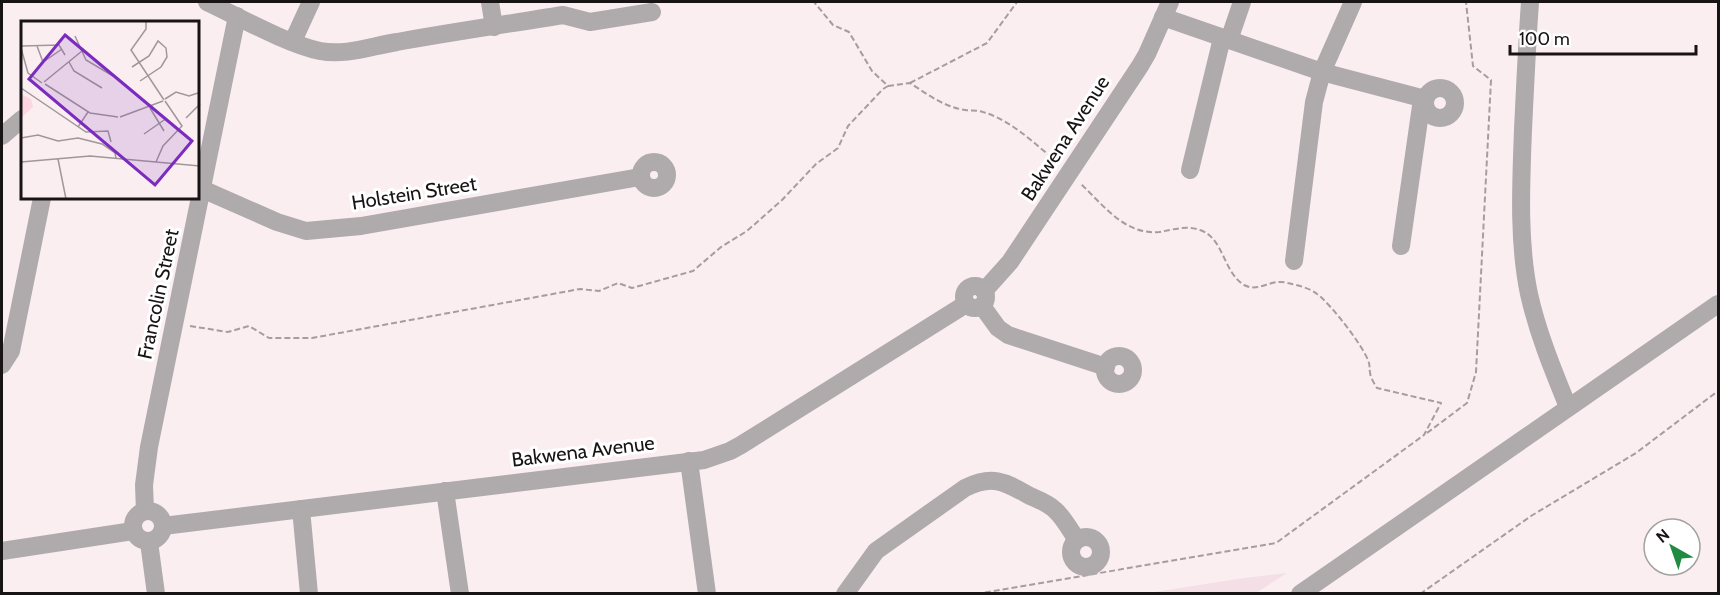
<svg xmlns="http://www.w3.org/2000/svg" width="1720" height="595" font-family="Cabin,sans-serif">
  <rect width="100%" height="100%" fill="#faeef1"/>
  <polygon fill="#f3dfe5" points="1287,573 1256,593 1148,593 1244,578"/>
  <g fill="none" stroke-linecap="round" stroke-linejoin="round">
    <g stroke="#a69da0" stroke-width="2" stroke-dasharray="6 3" stroke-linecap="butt">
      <polyline points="910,83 987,43 1017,2"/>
      <path d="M888,86L910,83C927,94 944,107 965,110C971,111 977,110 983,112C1011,120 1035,144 1057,162"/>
      <polyline points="190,326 228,332 249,326 269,338 312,338 580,289 599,291 618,283 632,288 693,271 721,247 747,231 782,200 816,164 838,148 848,126 883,89 888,86 872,71 849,32 833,25 814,2"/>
      <polyline points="1427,433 1467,403 1476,372 1491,80 1473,66 1466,2"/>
      <path d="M976,594L1276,543L1424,435L1441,403L1377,388C1374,383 1370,377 1370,372C1369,368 1370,366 1369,363C1365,348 1330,303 1317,294C1310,288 1297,285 1288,283C1270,278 1260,293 1244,285C1223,272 1224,238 1200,230C1186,225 1172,230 1159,232C1125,235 1104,206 1081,184"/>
      <polyline points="1420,594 1531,516 1636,453 1718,391"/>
    </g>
    <g stroke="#afaaac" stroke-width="18">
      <path d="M207,2C239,17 287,44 320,51C346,56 371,46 397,42C452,32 508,24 563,15L590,22L652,12"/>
      <polyline points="490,2 494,27"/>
      <path d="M1530,2C1527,44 1525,87 1523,130C1521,184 1518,241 1529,294C1538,334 1553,370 1568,407"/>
      <polyline points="1163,17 1322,72 1425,99"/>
      <polyline points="1229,40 1242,2"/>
      <polyline points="293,41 311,2"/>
      <circle cx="1440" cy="103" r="15"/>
      <polyline points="2,136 22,119"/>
      <circle cx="654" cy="175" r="13"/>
      <polyline points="1190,170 1222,38"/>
      <polyline points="202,189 277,222 306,231 361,226 640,177"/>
      <polyline points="1401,246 1422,99"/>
      <polyline points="1294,261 1314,102 1322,72 1353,2"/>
      <circle cx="975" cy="297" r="11"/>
      <polyline points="984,291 1010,262 1140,66 1147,54 1170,2"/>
      <polyline points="982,306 998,328 1008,335 1106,367"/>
      <circle cx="1119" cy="370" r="14"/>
      <polyline points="2,365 11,351 42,198"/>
      <polyline points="689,461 707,594"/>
      <polyline points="445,491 460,594"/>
      <polyline points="301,509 309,594"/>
      <circle cx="148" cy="526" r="15"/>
      <polyline points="145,511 144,485 149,447 237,16"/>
      <polyline points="163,526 704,460 730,451 741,445 966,304"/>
      <circle cx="1086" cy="552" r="15"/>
      <polyline points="149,542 156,594"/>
      <polyline points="2,551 133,531"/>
      <path d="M845,594L876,551L965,488C993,474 1005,482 1030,496C1039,500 1048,503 1055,510C1064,518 1070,530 1077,540"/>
      <polyline points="1300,594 1718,304"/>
    </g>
  </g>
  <g text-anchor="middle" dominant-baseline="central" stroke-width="6" stroke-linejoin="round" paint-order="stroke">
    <g font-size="20" fill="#181415" stroke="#fff">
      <text transform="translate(1065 138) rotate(-57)">Bakwena Avenue</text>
      <text transform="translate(414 193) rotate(-9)">Holstein Street</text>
      <text transform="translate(158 294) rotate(-78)">Francolin Street</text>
      <text transform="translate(583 451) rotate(-7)">Bakwena Avenue</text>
    </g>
  </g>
  <g transform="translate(21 21)">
    <rect width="178" height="178" fill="#faeef1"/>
    <path d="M0,73L10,78L12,86L0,97Z" fill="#fed5e0"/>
    <path fill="none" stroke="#a09799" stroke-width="1.5" d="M125,0V8L110,29L143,79M54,15L65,39L92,55M1,25L38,24L44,34M16,25L22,41L41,28M0,27L7,52L21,62M48,41L53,50L81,67M111,46L128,35L137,20L145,27L146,36L140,46L119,60M23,61L61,30M24,63L69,92L97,96M0,67L65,111L87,110L90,121M144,78L155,71L168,75L177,72M129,87L143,110M99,96L142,80M165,97L179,83M57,106L67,91M123,113L146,97M0,117L17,114L37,120L57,117L81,123L94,132L95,137M37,138L45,178M0,141L69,135L179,145M135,141L142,125L161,105L144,80"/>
    <path fill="#7b2cbf" fill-opacity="0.15" stroke="#7b2cbf" stroke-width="3" d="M44,14L171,120L134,164L8,58Z"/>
    <rect width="178" height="178" fill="none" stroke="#181415" stroke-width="3"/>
  </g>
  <rect width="1720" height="595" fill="none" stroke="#181415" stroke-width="6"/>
  <g transform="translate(1672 547) rotate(320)"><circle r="28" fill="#ffffff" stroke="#a3a1a1" stroke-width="1.5"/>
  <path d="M0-4.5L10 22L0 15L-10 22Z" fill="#218b42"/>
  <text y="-9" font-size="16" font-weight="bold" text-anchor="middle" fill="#181415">N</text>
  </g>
  <path d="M1510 45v9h186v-9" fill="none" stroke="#181415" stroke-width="3"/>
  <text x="1519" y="45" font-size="18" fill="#181415" stroke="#ffffff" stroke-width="4.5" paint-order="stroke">100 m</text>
</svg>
